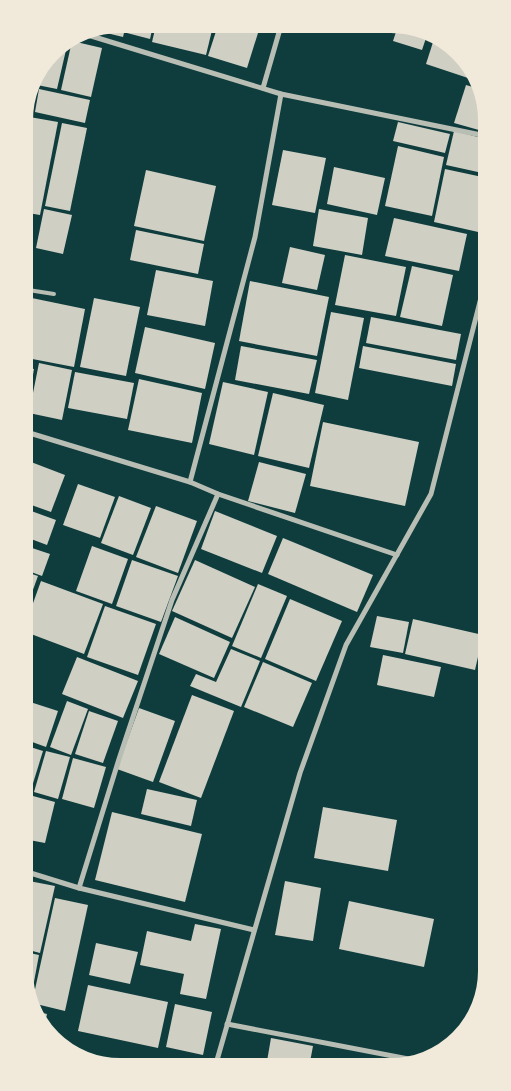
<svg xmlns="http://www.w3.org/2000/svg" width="511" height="1091" font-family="Helvetica,sans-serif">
  <rect width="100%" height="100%" fill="#0f3d3e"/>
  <g fill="#cfcfc3">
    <polygon points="120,21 127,21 123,37 86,28"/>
    <polygon points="131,21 154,21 150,39 127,33"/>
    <polygon points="157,21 214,22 206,55 152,42"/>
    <polygon points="219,22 258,33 247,68 208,56"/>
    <polygon points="233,22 267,22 264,32"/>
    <polygon points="399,23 410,23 428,32 422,50 393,41"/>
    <polygon points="69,37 57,89 37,85 42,63 55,46"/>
    <polygon points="434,39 457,47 475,77 474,80 426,64"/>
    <polygon points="72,41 102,48 91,97 61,90"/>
    <polygon points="466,85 483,90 486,94 486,132 454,123"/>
    <polygon points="39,89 90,100 85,123 35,112"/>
    <polygon points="24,116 58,122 40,215 22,212 22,131"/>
    <polygon points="398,122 450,134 445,153 393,141"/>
    <polygon points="62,123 87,128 70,211 45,206"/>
    <polygon points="454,131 486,139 487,174 446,165"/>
    <polygon points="398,146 444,157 432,216 385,206"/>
    <polygon points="283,150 326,158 315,213 272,205"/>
    <polygon points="334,167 385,178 377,215 327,204"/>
    <polygon points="445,169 487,178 487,234 434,222"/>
    <polygon points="146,170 216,186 204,241 134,226"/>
    <polygon points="44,209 72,215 63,254 36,248"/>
    <polygon points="319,209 368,218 362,255 313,246"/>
    <polygon points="394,218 467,234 459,271 385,256"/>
    <polygon points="136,230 204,244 198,274 130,260"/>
    <polygon points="290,247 325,255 317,290 282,283"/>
    <polygon points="345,255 406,267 396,316 335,305"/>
    <polygon points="412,266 453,275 442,326 400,317"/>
    <polygon points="156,270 213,281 205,326 147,315"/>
    <polygon points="250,281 329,297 317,356 239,341"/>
    <polygon points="22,296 85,309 74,367 22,357"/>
    <polygon points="94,298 140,307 126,376 80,367"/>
    <polygon points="331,312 364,318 348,400 315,393"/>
    <polygon points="371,317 461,334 456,360 366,343"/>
    <polygon points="145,327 215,343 205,389 135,373"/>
    <polygon points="241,346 317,360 309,394 235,380"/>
    <polygon points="363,346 456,364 452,386 359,368"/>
    <polygon points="39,363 72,370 62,420 29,413"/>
    <polygon points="22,367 34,369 26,414 23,413"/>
    <polygon points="75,372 134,383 127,419 68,408"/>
    <polygon points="139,379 202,393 192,443 128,430"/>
    <polygon points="223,382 268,392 254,455 209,444"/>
    <polygon points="273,393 324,405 309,468 258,456"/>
    <polygon points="323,422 419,442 405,506 310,486"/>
    <polygon points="31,462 65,475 51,512 23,502 23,484"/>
    <polygon points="259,462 306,474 295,513 248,501"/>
    <polygon points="78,484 115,497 100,538 63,525"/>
    <polygon points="119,496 151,508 133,555 101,543"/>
    <polygon points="156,506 197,521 178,573 136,557"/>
    <polygon points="23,508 56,520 47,545 23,536"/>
    <polygon points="215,511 277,536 262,573 201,549"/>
    <polygon points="283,538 373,575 357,612 268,574"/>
    <polygon points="23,545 50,554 42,576 23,569"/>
    <polygon points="92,546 128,559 112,604 76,591"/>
    <polygon points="132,560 178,576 161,622 116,606"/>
    <polygon points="195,560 255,587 232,638 172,611"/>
    <polygon points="23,571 38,576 30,598 23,596"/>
    <polygon points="41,581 103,604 84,654 23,631"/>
    <polygon points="258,584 287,596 261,658 232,646"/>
    <polygon points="23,598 29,600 24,618 23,618"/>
    <polygon points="290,599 342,621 316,681 265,659"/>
    <polygon points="105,606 156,624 138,675 87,657"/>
    <polygon points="377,616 409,622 403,653 370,647"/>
    <polygon points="175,617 230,642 214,678 159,654"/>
    <polygon points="413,619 483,635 475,670 405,654"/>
    <polygon points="231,649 260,661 241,707 190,686 196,674 216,682"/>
    <polygon points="383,655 441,667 434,697 377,685"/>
    <polygon points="77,657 138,681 123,718 62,694"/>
    <polygon points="263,662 312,683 293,727 244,707"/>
    <polygon points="192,695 234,711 201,798 159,782"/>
    <polygon points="24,700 58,711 46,747 24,739"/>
    <polygon points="67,701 88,709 71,755 50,747"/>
    <polygon points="139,708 175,721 153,782 117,769"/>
    <polygon points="89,711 118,721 103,763 75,754"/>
    <polygon points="24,745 43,751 30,793 24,791"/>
    <polygon points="46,751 70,757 58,799 34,792"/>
    <polygon points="73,758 106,767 94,808 62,799"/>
    <polygon points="147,789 197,800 191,826 141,814"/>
    <polygon points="33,796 55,802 45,843 24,839"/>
    <polygon points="323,807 397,820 388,871 314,858"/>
    <polygon points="112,812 202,834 185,902 95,880"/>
    <polygon points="24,880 55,886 40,953 25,949"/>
    <polygon points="285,881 321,888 313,941 275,935"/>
    <polygon points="55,898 88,905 65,1011 32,1003"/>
    <polygon points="349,901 434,919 424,967 339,949"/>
    <polygon points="195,924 221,929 206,999 180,994 184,974 140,965 147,931 191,941"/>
    <polygon points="96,943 138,952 130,984 89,975"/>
    <polygon points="25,952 39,955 30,1003 25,997"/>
    <polygon points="88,985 168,1002 158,1048 78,1031"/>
    <polygon points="175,1004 212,1012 203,1055 166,1047"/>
    <polygon points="34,1011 47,1014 44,1028 36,1015"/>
    <polygon points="271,1038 313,1046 309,1067 266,1067"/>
  </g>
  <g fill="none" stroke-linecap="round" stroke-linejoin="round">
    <polyline stroke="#b8beb3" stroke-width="4" points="22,289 54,294"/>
    <g stroke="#b8beb3" stroke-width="5">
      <polyline points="78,32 281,94 486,136"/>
      <polyline points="263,88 282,22"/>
      <polyline points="23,431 190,482 218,494 397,555"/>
      <polyline points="190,482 255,237 281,94"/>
      <polyline points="24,871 79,888 254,930"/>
      <polyline points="79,888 119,759 172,600 218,494"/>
      <polyline points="227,1024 424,1062"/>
      <polyline points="215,1067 300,773 346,645 431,494 487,274"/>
    </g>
  </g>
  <path d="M0 0H511V1091H0ZM120 30H391A90 90 0 0 1 481 120V971A90 90 0 0 1 391 1061H120A90 90 0 0 1 30 971V120A90 90 0 0 1 120 30Z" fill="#f1e9da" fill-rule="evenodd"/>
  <path fill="none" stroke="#f1e9da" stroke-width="6" d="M120 30H391A90 90 0 0 1 481 120V971A90 90 0 0 1 391 1061H120A90 90 0 0 1 30 971V120A90 90 0 0 1 120 30Z"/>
</svg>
